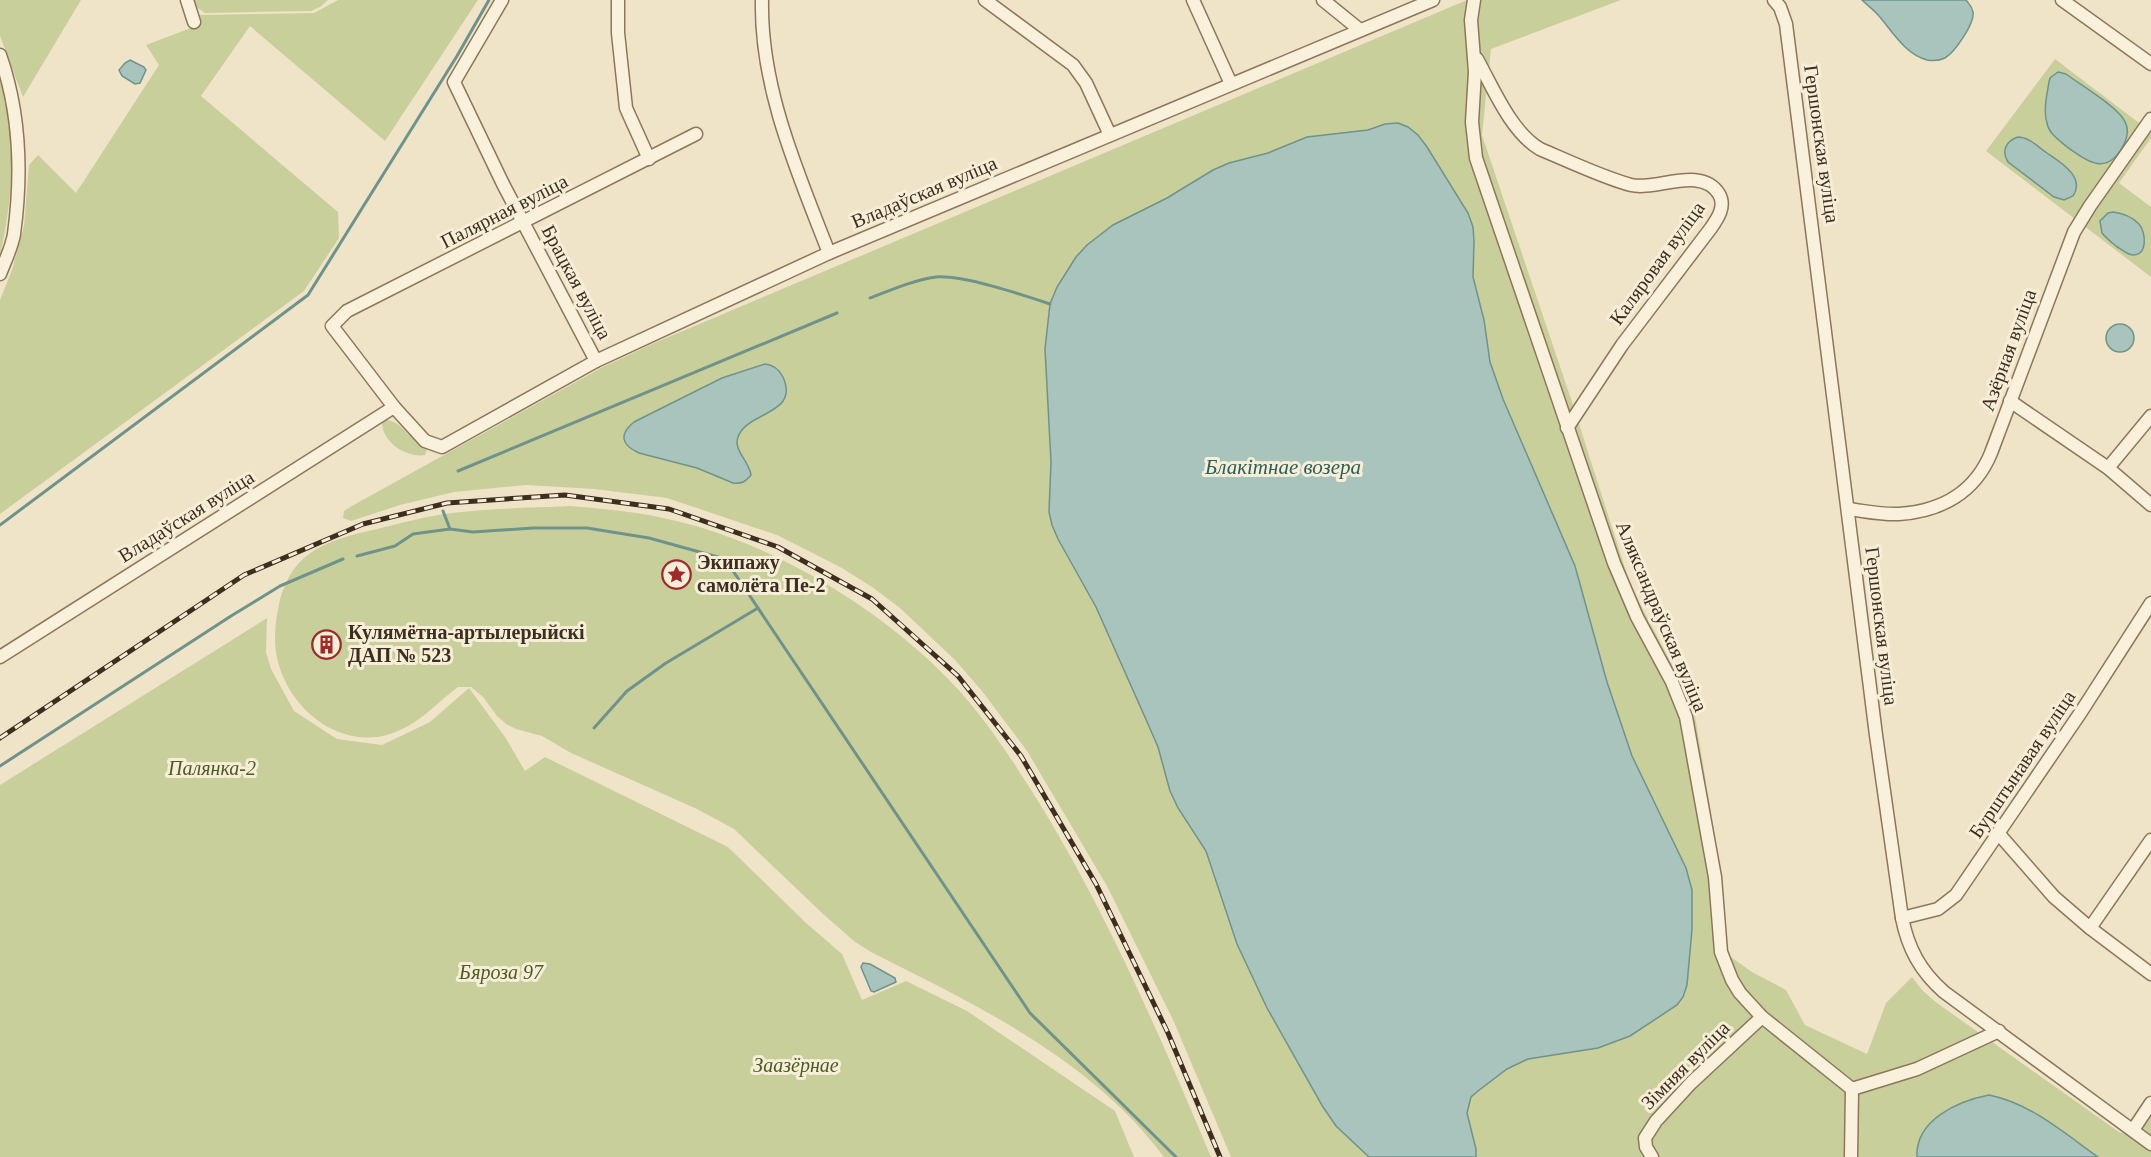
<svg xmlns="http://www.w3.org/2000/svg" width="2151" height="1157" font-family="'Times New Roman',serif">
  <rect width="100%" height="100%" fill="#f0e4c8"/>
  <g fill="#c9cf9b">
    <polygon points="0,0 81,0 23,97 0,36"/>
    <polygon points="191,0 328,0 320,7 311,11 205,13 195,6"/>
    <polygon points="338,0 478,0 385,141 250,26 201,96 338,212 339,238 304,291 0,514 0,300 12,270 24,226 29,165 38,155 76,193 159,65 146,45 196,26 199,15 314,13"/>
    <path d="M1467,0H1621L1491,49L1482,135L1573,405L1631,587L1693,704L1722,879L1728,955L1752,972L1786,990L1805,1025L1867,1054L1886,1003L1912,977L1923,991L1937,1003L2119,1132C2135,1138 2143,1128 2151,1116V1157H1231L1174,1022L1107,886L1027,751L982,691L955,660L900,608L872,587L842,568L777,535L667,498L594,489L526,485L454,492L400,505L351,521L343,518L344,511L350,507L603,367L652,344Z"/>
    <polygon points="2055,59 2151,132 2151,138 2119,183 2151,207 2151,277 1986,151"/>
    <path d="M0,77C18,133 13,198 0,255Z"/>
    <path d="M388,420C402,424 402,430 412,437C418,442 422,443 427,449L425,455C407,458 382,443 382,422Z"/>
    <path d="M570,506C605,509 639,512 672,520C774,543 884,610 955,686C989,723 1017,767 1043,809C1110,920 1161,1038 1211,1157H1164C1091,1059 978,1006 871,952L855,942L822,913L734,829L697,809L571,753L542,736L516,729L506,724L497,716L483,697L471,687H458C434,705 418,726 387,735C338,748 290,709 278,662C273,643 275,623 279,604C283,585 293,565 309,554C328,540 354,534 377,529C401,523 427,516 452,513C491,508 531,508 570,506Z"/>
    <polygon points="267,618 266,652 271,669 294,711 337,739 382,745 430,722 469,688 505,737 525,771 545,757 728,847 805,922 842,954 862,1000 906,981 967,1011 1115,1111 1134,1157 0,1157 0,785"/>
  </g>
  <g fill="#a9c4bc" stroke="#6f938a" stroke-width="1.5">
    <path d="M1862,0H1966C1969,4 1972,6 1973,12C1975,23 1955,52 1945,58C1939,61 1933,61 1927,60C1905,54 1893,32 1879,16C1874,10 1868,6 1862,0Z"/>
    <polygon points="130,60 144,67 146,70 140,83 135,84 122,76 119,70 125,63"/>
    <path d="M2058,72L2066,74C2081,85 2116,106 2124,120C2129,128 2128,137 2123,146C2107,176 2088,162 2067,147C2059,140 2049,134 2047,123C2043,111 2047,94 2049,82L2050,78Z"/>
    <polygon points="1398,123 1408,127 1418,135 1427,147 1468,213 1473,227 1474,241 1473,277 1484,320 1490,362 1503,399 1575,566 1607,682 1632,756 1686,868 1692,890 1692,929 1687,985 1683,997 1677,1005 1630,1036 1598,1048 1528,1059 1507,1069 1478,1091 1471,1097 1467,1113 1476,1149 1476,1157 1369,1157 1336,1126 1323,1107 1267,1008 1237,944 1206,851 1178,808 1170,791 1158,747 1148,724 1096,607 1058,539 1052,525 1049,512 1051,462 1045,349 1050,304 1057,287 1076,257 1087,245 1113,225 1167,198 1213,170 1229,163 1268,153 1307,137 1368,130 1385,124"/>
    <path d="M2018,137C2029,137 2038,147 2047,153C2060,162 2086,177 2073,196L2064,200L2054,197L2008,162C2001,151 2006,141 2018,137Z"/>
    <path d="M2113,212C2122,213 2132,217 2139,224C2146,232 2148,255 2133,255C2127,255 2121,249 2116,246C2111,242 2106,238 2102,233L2100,221L2108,213Z"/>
    <circle cx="2120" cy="338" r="14"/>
    <path d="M765,364C774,365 779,369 783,377C800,415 747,411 738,437C733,450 749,461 751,475C745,482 742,484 733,483L697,468L639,453C621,445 619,434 634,422L722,378Z"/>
    <polygon points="863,963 870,964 895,978 896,982 874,992 871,991 861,967"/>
    <path d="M1989,1095C2030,1103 2064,1133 2098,1157H1917C1915,1120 1958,1101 1989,1095Z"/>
  </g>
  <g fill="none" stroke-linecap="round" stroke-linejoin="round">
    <g stroke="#6f938a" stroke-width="3">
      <path d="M870,298C891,290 914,280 936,277C964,275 1023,295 1050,304"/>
      <polyline points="458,471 837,313"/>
      <polyline points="443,511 450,529 473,532 533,528 587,528 649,538 725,559 1030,1013 1176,1157"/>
      <polyline points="0,525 308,295 457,56 489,0"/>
      <polyline points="357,556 395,546 413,534 450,529"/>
      <polyline points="594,728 627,691 666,663 758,608"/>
      <polyline points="0,766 231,616 280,586 343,559"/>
    </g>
    <defs>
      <g id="street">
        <polyline points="187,0 194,22"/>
        <polyline points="502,0 454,82 503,184 596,361"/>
        <polyline points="618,0 618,33 626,108 649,159"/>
        <path d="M762,0C760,88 798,173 829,253"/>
        <polyline points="985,0 1073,65 1086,83 1110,135"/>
        <polyline points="1193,0 1231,84"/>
        <polyline points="1323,0 1360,30"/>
        <polyline points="1474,0 1471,20 1475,72 1472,122 1476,158 1614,563 1637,617 1672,682 1686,717 1715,877 1721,952 1732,980 1740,993 1762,1017 1852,1089 1917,1069 1999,1031"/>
        <path d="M1774,0L1780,7L1786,24L1876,735L1902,918C1908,948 1920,971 1944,992L2151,1144"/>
        <polyline points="2062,0 2151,64"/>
        <path d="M0,55C20,112 22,175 14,234C12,247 5,261 0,274"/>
        <path d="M1477,59C1493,88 1511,132 1540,149C1566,160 1604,178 1631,185C1656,191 1701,165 1719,194C1726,206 1718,218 1711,228L1622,345L1567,428"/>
        <polyline points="696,134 347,311 332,326 394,407 425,441 442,447 596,361 829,253 1433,0"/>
        <polyline points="2010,401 2108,468 2151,505"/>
        <polyline points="2108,468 2151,416"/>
        <path d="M1848,509C1865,511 1882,515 1899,514C1942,511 1975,492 1991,453L2074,232L2090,206L2151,119"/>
        <polyline points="0,657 394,407"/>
        <polyline points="1998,833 2054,897 2090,928 2151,974"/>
        <polyline points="1902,918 1938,909 1956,895 2081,712 2151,603"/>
        <polyline points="2090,928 2151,840"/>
        <polyline points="2133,1130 2151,1103"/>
        <polyline points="1652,1157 1646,1147 1645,1138 1656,1121 1691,1083 1762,1017"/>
        <polyline points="1851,1157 1852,1089"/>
      </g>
    </defs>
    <use href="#street" stroke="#8d765c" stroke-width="15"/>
    <use href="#street" stroke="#faf1dc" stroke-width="12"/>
    <defs>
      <polyline id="rail" points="0,738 244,575 363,524 447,503 565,495 669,509 778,547 872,599 958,676 1021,756 1096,884 1168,1033 1220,1157"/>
    </defs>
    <use href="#rail" stroke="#3d2e20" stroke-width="5"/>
    <use href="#rail" stroke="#f7eed8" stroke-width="3" stroke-dasharray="9" stroke-linecap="butt"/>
  </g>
  <defs>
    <symbol id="sight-ring" viewBox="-11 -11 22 22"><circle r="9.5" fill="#f7eed8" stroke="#9e2a2b" stroke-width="1.5"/><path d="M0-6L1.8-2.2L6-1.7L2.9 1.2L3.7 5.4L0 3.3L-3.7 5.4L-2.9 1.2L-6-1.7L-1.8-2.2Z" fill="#9e2a2b"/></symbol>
    <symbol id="building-ring" viewBox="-11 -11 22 22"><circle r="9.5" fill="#f7eed8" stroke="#9e2a2b" stroke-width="1.5"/><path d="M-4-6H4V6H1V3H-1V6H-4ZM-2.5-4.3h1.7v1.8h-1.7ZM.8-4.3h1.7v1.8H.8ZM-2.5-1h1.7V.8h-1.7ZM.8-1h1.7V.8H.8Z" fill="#9e2a2b"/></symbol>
  </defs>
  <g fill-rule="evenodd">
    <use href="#sight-ring" x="660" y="558" width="33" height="33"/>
    <use href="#building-ring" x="310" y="628" width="33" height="33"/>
  </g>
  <g text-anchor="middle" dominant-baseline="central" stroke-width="6" stroke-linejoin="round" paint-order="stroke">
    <g font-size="20" fill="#3d2e20" stroke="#f7eed8">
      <text transform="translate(1822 144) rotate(82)">Гершонская вуліца</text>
      <text transform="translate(924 192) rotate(-23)">Владаўская вуліца</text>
      <text transform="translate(504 211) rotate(-27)">Палярная вуліца</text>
      <text transform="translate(1657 263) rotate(-54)">Каляровая вуліца</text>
      <text transform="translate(577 282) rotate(62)">Брацкая вуліца</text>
      <text transform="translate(2008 350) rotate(-70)">Азёрная вуліца</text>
      <text transform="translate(186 516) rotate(-32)">Владаўская вуліца</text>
      <text transform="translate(1662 616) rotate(67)">Аляксандраўская вуліца</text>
      <text transform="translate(1882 626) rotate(83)">Гершонская вуліца</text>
      <text transform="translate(2022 764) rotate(-56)">Бурштынавая вуліца</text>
      <text transform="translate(1685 1065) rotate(-45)">Зімняя вуліца</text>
    </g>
    <g font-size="20" font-weight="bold" fill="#3d2e20" stroke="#f7eed8" text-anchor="start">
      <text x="697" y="562">Экипажу<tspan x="697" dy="23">самолёта Пе-2</tspan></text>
      <text x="348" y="632">Кулямётна-артылерыйскі<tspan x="348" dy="23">ДАП № 523</tspan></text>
    </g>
    <g font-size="20" font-style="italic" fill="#4d5a26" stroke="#f7eed8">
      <text x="212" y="768">Палянка-2</text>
      <text x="501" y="972">Бяроза 97</text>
      <text x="796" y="1065">Заазёрнае</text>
    </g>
    <g font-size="21" font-style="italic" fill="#2f5d5a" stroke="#f7eed8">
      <text x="1283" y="467">Блакітнае возера</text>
    </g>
  </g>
</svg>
